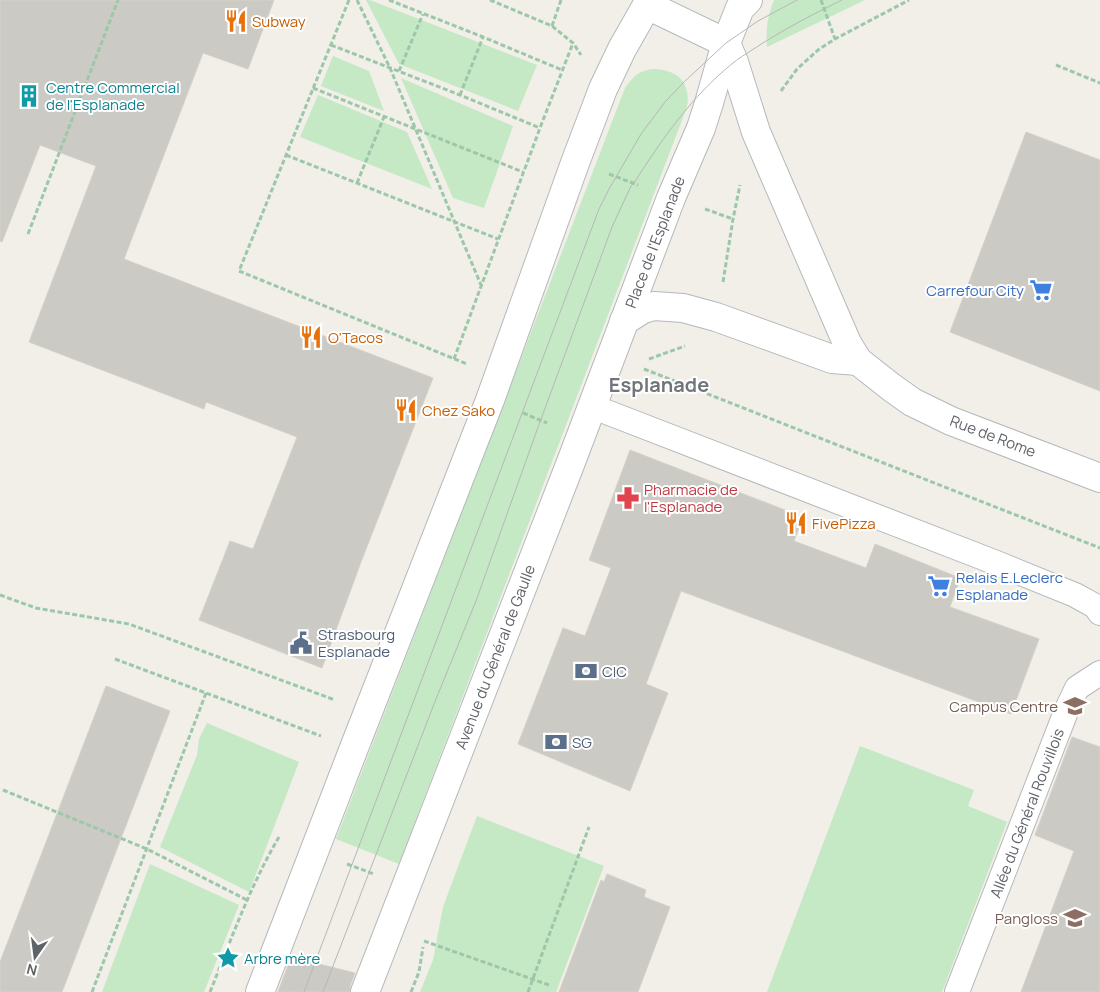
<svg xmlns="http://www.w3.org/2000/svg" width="1100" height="992" font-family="Manrope,sans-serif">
  <rect width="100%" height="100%" fill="#f1efe8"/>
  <g fill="#c5e8c5">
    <polygon points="366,0 370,0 537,65 518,111 399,64"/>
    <path d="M774,0H865L767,47C766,28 767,18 774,0Z"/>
    <polygon points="333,56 369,71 384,111 321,86"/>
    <path d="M652,69C677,69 691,82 687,107L399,864L336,839L625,88C634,76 637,72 652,69Z"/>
    <polygon points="401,78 513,126 484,208 453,198"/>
    <polygon points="318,95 407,132 432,189 300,137"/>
    <polygon points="207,723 299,762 249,892 160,847 197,755 199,739"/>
    <polygon points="860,746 974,790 968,806 1007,822 942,992 767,992"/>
    <polygon points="477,816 604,866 556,992 420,992 433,960 443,907"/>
    <polygon points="150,864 239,905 204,992 102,992"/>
  </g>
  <g fill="#cccac5" stroke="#d6d1c6">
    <polygon points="0,0 274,0 248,69 203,53 124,259 433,378 361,562 322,668 199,620 230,541 253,549 297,437 206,402 204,409 29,342 96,166 40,145 2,242 0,241"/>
    <polygon points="1026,132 1100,160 1100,391 950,332"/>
    <polygon points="630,450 803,517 794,541 866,568 875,544 960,578 950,607 1039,639 1011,714 681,591 646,684 668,693 630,791 518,744 563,628 585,636 611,568 589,560"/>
    <polygon points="106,686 170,711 62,992 0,992 0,962"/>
    <polygon points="1072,737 1100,747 1100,992 1021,992 1074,851 1035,835"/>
    <polygon points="607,874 646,890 644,897 670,907 638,992 559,992 601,880 604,882"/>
    <polygon points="291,957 355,973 350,986 350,992 278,992"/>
  </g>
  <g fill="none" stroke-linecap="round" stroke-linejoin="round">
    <defs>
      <g id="service">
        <polyline points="591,406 994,562 1075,595 1095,606 1100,613"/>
        <polyline points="957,992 1067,709 1077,688 1100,673"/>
      </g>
      <g id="minor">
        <polyline points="647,5 726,43 734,62 756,132 847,343 858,361 891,387 912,402 951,421 1100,478"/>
        <polyline points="624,321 643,309 654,306 683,308 716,317 832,359 858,361"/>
      </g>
      <g id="tertiary">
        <polyline points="260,992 354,748 490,400 575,163 603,89 622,49 647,5 651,0"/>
        <polyline points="365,992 571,462 671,198 701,128 709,103 726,43 740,8 748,0"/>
      </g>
    </defs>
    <use href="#service" stroke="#b5b8bc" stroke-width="26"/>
    <use href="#minor" stroke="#b5b8bc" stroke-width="30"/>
    <use href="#tertiary" stroke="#b5b8bc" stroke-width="30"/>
    <g stroke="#9cc7a9" stroke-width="3" stroke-dasharray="5 2.5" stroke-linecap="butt">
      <polyline points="349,0 239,271 467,364"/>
      <polyline points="357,0 390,68 481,285"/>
      <polyline points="389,0 483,37 562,70"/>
      <polyline points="490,0 552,26 573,43 581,55"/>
      <polyline points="821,0 835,39"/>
      <polyline points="552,26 561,0"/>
      <polyline points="331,45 460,95 540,128"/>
      <polyline points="1056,65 1100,83"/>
      <polyline points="399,71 423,14"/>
      <polyline points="313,88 523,172"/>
      <polyline points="781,91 797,69 818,50 835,39 909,0"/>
      <polyline points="460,95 483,37"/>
      <polyline points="286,155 498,239"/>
      <polyline points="609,174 638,185"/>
      <polyline points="357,183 384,117"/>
      <polyline points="705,209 733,219"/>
      <polyline points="28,234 118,0"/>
      <polyline points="723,282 733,219 740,185"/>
      <polyline points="454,359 540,128 573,43"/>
      <polyline points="649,359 685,346"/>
      <polyline points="644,369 1100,548"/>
      <polyline points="523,413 547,423"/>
      <polyline points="0,595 36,608 129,624 335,700"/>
      <polyline points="115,659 321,736"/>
      <polyline points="3,790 147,849 247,900"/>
      <polyline points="347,864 374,874"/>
      <polyline points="424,941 549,985"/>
      <polyline points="92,992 206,693"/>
      <path d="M210,992C231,940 250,886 279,837"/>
      <polyline points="411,992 419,972 423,947"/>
      <polyline points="528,992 589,827"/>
    </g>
    <use href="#service" stroke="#fff" stroke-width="24"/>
    <use href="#minor" stroke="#fff" stroke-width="28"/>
    <use href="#tertiary" stroke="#fff" stroke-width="28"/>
    <g stroke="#b6b7b8" stroke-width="1">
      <polyline points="304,992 599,209 609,189 641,134 665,102 684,82 726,43 758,21 797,0"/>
      <path d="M323,992L434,704L476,601L537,430L612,227L631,186L634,183C662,139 692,96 733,63C739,58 746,54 752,50C781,31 811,15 842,0"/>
    </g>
  </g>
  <defs>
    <symbol id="restaurant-bare" viewBox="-9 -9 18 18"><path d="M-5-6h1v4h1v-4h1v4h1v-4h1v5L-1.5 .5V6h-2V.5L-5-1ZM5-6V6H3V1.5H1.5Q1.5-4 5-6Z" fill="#e8710a" stroke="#fff" stroke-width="2.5" paint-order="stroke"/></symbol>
    <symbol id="building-bare" viewBox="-9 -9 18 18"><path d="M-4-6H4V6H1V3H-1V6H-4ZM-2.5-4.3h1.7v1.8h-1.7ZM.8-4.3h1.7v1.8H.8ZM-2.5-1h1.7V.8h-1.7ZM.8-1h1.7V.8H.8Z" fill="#0f9aa8" stroke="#fff" stroke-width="2.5" paint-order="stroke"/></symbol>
    <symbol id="supermarket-bare" viewBox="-9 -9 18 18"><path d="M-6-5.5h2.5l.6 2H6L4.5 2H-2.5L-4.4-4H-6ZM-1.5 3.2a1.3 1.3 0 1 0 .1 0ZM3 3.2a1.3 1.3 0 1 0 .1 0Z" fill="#3f7fe0" stroke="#fff" stroke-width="2.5" paint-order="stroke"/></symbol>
    <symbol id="pharmacy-bare" viewBox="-9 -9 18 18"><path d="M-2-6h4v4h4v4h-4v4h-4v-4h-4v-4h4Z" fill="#e0444e" stroke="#fff" stroke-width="2.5" paint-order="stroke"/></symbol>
    <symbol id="civic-bare" viewBox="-9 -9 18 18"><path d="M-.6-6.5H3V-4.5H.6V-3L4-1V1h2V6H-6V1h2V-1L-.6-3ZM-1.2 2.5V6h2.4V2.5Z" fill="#5c6f8a" stroke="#fff" stroke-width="2.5" paint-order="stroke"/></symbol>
    <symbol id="bank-bare" viewBox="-9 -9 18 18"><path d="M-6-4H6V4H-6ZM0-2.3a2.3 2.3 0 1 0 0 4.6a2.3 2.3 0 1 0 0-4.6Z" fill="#5c6f8a" stroke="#fff" stroke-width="2.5" paint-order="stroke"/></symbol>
    <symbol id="university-bare" viewBox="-9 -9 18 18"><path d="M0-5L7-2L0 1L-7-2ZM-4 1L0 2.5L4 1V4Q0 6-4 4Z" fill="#8d6e63" stroke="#fff" stroke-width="2.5" paint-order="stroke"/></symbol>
    <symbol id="sight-bare" viewBox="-9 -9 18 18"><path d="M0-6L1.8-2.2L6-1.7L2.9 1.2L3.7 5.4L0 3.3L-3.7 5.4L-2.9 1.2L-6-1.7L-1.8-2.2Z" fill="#0f9aa8" stroke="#fff" stroke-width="2.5" paint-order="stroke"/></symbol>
  </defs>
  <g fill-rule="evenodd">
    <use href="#restaurant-bare" x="220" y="5" width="32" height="32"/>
    <use href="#building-bare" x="13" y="80" width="32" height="32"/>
    <use href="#supermarket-bare" x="1025" y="274" width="32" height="32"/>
    <use href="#restaurant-bare" x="295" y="321" width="32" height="32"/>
    <use href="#restaurant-bare" x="390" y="394" width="32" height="32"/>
    <use href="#pharmacy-bare" x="612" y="482" width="32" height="32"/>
    <use href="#restaurant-bare" x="780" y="507" width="32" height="32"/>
    <use href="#supermarket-bare" x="923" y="570" width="32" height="32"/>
    <use href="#civic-bare" x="285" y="627" width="32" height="32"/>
    <use href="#bank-bare" x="570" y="655" width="32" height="32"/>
    <use href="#university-bare" x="1059" y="690" width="32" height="32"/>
    <use href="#bank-bare" x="540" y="726" width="32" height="32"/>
    <use href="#university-bare" x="1059" y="902" width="32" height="32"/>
    <use href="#sight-bare" x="212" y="942" width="32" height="32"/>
  </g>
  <g text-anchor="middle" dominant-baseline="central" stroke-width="4" stroke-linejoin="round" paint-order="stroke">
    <g font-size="15" fill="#c56008" stroke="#fff" text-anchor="start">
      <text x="252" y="21">Subway</text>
      <text x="328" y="337">O'Tacos</text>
      <text x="422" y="410">Chez Sako</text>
      <text x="812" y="523">FivePizza</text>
    </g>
    <g font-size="15" fill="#0d838f" stroke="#fff" text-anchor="start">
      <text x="46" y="87">Centre Commercial<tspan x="46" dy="17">de l'Esplanade</tspan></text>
      <text x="244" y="958">Arbre mère</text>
    </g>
    <g font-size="15" fill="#5f6368" stroke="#fff">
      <text transform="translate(655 242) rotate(-69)">Place de l'Esplanade</text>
      <text transform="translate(993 436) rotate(21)">Rue de Rome</text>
      <text transform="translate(495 657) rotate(-69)">Avenue du Général de Gaulle</text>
      <text transform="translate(1027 813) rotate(-69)">Allée du Général Rouvillois</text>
    </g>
    <g font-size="15" fill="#366cbe" stroke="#fff" text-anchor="end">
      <text x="1024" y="290">Carrefour City</text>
      <text x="956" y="577" text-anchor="start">Relais E.Leclerc<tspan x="956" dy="17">Esplanade</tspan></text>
    </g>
    <g font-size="15" fill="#be3a42" stroke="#fff" text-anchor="start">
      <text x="644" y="489">Pharmacie de<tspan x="644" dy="17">l'Esplanade</tspan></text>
    </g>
    <g font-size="15" fill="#4e5e75" stroke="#fff" text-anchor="start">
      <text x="318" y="634">Strasbourg<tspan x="318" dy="17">Esplanade</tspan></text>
      <text x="602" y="671">CIC</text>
      <text x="572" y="742">SG</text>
    </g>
    <g font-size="15" fill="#785e54" stroke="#fff" text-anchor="end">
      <text x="1058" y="706">Campus Centre</text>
      <text x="1058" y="918">Pangloss</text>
    </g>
    <g font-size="20" font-weight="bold" fill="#70757a" stroke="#fff">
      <text x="659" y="384">Esplanade</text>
    </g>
  </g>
  <g transform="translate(35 957) rotate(194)" stroke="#ffffff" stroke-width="4" paint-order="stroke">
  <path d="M0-4L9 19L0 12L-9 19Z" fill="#5f6368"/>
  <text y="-8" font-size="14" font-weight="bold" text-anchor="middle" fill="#5f6368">N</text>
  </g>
</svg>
